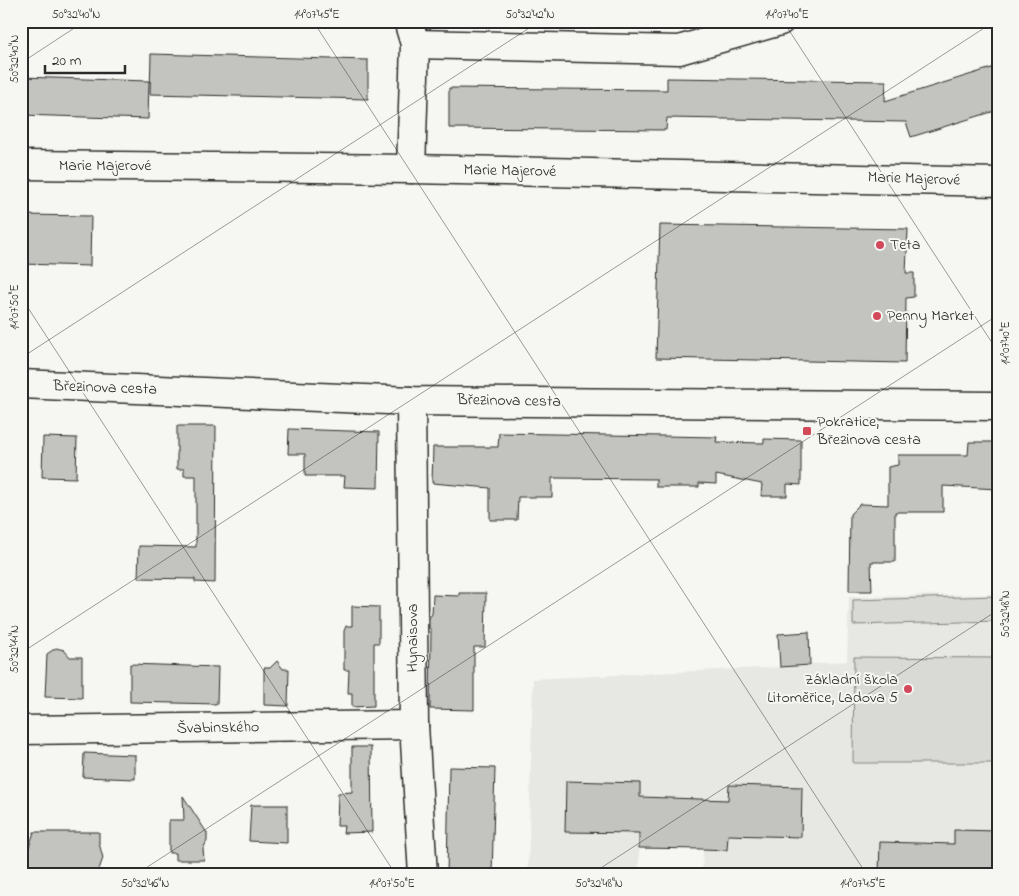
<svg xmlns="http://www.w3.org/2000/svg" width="1019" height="896" font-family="'Indie Flower',sans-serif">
  <rect width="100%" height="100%" fill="#f6f6f2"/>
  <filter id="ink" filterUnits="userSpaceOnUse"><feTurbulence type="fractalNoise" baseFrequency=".02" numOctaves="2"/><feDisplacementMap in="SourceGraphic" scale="10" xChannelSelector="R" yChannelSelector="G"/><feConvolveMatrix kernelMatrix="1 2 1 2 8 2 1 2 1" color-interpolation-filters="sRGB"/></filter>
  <g filter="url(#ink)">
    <polygon fill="#e7e7e3" points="998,594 998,875 702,875 703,849 639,848 639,875 528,875 533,679 780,667 847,661 849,597"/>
    <g fill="#d9d9d5" stroke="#828280">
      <polygon points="998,596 998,621 853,625 853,600"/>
      <polygon points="854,657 998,658 998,763 853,763"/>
    </g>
    <g fill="#c3c3c0" stroke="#2b2b2b">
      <polygon points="151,54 368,60 368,99 150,94"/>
      <polygon points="998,66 998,110 911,137 906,122 667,118 666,130 449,128 449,88 667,90 667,78 886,81 885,101"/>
      <polygon points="21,77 149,81 148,119 21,115"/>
      <polygon points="21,215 91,216 90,266 21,264"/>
      <polygon points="660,225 908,229 906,273 914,273 914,297 906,298 905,363 656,358"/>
      <polygon points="177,426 216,426 215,583 195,582 195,579 138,578 139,546 196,547 196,476 184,476 184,469 177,469"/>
      <polygon points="289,429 379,432 378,488 344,487 345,476 305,476 305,454 288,454"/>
      <polygon points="499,433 717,437 716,442 764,443 764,439 801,440 801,485 787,484 787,496 761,496 762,484 716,475 716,484 699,483 699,487 656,487 656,479 552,478 552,497 518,497 517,520 490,520 490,488 432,483 433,447 498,447"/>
      <polygon points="43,437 77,438 76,478 42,477"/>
      <polygon points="969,442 998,442 998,489 943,486 943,512 895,512 895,562 871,562 872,591 849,591 850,514 860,504 888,505 888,467 898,465 898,455 968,455"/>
      <polygon points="459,593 486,593 485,647 474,647 474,710 430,709 431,630 429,628 429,618 432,614 433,595 459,596"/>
      <polygon points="352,606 379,607 379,643 374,643 374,706 352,707 352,693 348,693 349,670 344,670 344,631 346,626 352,626"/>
      <polygon points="809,632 810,665 780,667 778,634"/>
      <polygon points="56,648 64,650 70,657 82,657 82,698 45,697 47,654"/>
      <polygon points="277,661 283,669 289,669 288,706 264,705 264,668 270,668"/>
      <polygon points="130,664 218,667 217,704 130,702"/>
      <polygon points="352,747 371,747 372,832 343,833 344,826 337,826 338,793 352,792"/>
      <polygon points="84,753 135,755 135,779 83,777"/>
      <polygon points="449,767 495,768 492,875 447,875"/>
      <polygon points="566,781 640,783 640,797 728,800 729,785 802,787 801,837 728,835 727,850 703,849 639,848 639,833 565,832"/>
      <polygon points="183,796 207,833 207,841 203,849 204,860 175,860 175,853 169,853 169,820 184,820"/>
      <polygon points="251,805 287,805 287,843 249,841"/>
      <polygon points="954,830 998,831 998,875 879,875 880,842 954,844"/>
      <polygon points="34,832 99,832 99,843 103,858 97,875 32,875 26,856"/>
    </g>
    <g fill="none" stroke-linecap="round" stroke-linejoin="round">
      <defs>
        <g id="street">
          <polyline points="408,21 415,44 411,169"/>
          <polyline points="415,44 679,50 780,21"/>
          <polyline points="21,165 411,169 998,182"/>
          <polyline points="21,384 411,401 998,406"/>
          <polyline points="411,401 414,725 423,875"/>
          <polyline points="21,730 414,725"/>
        </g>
      </defs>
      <use href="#street" stroke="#2b2b2b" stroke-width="31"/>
      <use href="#street" stroke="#f6f6f2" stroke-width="28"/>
    </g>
  </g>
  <path fill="none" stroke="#2b2b2b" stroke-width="1" stroke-opacity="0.45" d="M313,21L867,875M783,21L998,352M21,63L85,21M21,297L396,875M21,358L540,21M21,653L995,21M135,875L998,315M590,875L998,610"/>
  <g fill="#d1495b" stroke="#f6f6f2" stroke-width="2">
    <circle cx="880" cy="245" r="5"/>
    <circle cx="877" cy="316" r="5"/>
    <rect x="802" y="426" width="10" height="10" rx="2.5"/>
    <circle cx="908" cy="689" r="5"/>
  </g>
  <g text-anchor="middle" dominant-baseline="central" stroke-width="4" stroke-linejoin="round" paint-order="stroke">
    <g font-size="16" fill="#2b2b2b" stroke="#f6f6f2">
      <text x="105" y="166">Marie Majerové</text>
      <text transform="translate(510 171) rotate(1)">Marie Majerové</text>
      <text transform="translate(914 179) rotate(2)">Marie Majerové</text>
      <text transform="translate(105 388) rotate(2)">Březinova cesta</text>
      <text transform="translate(509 401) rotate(1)">Březinova cesta</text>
      <text transform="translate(413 638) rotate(-90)">Hynaisova</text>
      <text transform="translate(218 728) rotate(-1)">Švabinského</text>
    </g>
    <g font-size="16" fill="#2b2b2b" stroke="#f6f6f2" text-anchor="start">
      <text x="890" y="245">Teta</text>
      <text x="887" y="316">Penny Market</text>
      <text x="817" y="422">Pokratice,<tspan x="817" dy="18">Březinova cesta</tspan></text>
      <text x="898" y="680" text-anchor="end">Základní škola<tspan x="898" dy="18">Litoměřice, Ladova 5</tspan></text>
    </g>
  </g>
  <rect width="1019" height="896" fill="none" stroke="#f6f6f2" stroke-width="55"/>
  <path d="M45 65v8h80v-8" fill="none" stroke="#2b2b2b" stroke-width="2.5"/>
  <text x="52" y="65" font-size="15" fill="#2b2b2b" stroke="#f6f6f2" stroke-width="4" paint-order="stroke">20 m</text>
  <rect x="28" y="28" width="964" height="840" fill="none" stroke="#2b2b2b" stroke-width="2"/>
  <g font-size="12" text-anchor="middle" fill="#2b2b2b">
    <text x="76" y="18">50°32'40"N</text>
    <text x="317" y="18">14°07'45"E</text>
    <text x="530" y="18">50°32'42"N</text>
    <text x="787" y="18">14°07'40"E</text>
    <text transform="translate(14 59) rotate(-90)" y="4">50°32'40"N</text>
    <text transform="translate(14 307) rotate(-90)" y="4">14°07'50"E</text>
    <text transform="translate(1005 343) rotate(-90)" y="4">14°07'40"E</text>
    <text transform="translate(1005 614) rotate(-90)" y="4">50°32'48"N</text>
    <text transform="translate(14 649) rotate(-90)" y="4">50°32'44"N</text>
    <text x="145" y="887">50°32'46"N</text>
    <text x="392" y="887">14°07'50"E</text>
    <text x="599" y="887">50°32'48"N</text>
    <text x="863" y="887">14°07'45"E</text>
  </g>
</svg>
